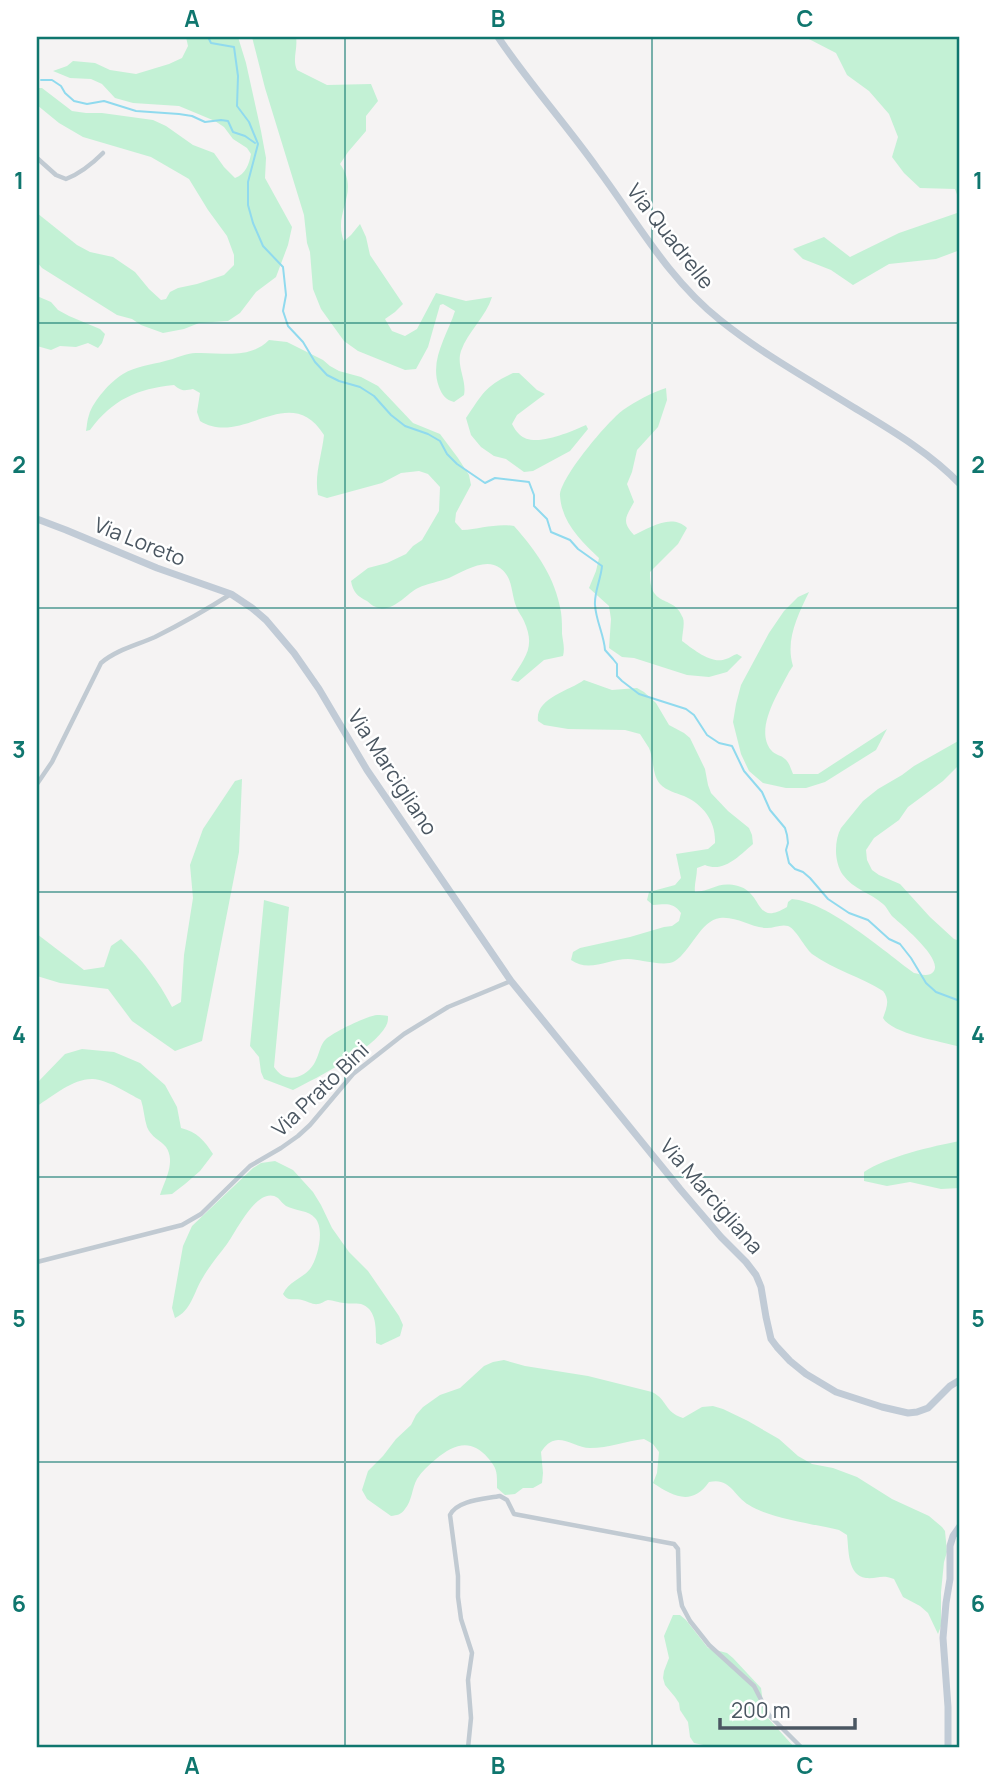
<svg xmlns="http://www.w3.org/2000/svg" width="997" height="1785" font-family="Manrope,sans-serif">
  <rect width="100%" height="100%" fill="#f5f3f3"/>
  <g fill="#c3f1d5">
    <path d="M186,37H238L246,63L261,131L266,158L265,178L292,227L288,245L276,277L256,292L240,313L228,321L199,323L184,329L163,333L141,325L132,319L117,315L42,268L37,262V213L77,245L90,252L113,257L135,272L149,289L161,300L166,299L170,292L178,288L197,284L224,275L234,265V255L227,236L208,210L189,179L151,157L83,137L59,123L37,105V88H42L72,111L86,113H102L153,120L166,126L193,145L214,153L224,167L235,178C246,174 249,164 251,154L247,148L233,139L224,127L215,121L179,106L133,103L115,98L102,84L91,79L70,78L53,71L67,66L73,61L95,63L110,70L136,74L169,64L182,58L188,46Z"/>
    <path d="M252,37H296C298,49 292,59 297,70L327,85L371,84L378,101L366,116V131L348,152L340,164C361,193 332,212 344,241L351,235L360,224L366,237L370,255L403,304L395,312L385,319L392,331L405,336L417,329L436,293L466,301L492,297C486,317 468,331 461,351C456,366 467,380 464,395L454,402C446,400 442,395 439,387C429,360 447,336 455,311L443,304L440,305L428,347L416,369L405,370L358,351L344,341L321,309L313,289L310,252L307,243L304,215L265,88Z"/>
    <polygon points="805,37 960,37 960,203 955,189 920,188 904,173 892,157 898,137 889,114 869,91 847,75 836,53"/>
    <polygon points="960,212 960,250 936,259 889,264 853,285 831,270 803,259 793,249 824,237 850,257 899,233"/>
    <polygon points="37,296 51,302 58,310 69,316 100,329 105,334 102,343 98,348 88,343 76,347 60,346 51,350 37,346"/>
    <path d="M269,340L287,342L323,360L330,366L339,371L361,377L378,386L413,423L440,434L458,458L469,475L471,485L456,513L455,522L462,530C480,529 496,523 514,526C537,552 555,577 561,612C562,619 562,627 562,634C563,642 565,648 563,656L544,660L518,682L511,680C525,657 536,648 524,621C522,616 518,612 516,606C511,593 513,577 500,568C485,557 463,572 449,578C439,582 428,583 418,588C406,594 392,614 376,607C372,606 370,603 367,601C357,596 353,592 351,581L368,568L387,563L406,554L413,546L422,540L439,511L440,487L428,474L419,471L401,473L382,483L327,498L318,495C314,475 322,455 324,435C289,380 243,448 200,421L197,412L200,393L193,389C184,391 181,391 174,385C137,389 113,399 90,430L86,431C87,426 87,420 89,415C93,401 111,381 123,374C136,366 151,365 165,361C175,359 186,353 196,353C222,352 249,360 269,340Z"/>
    <path d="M513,373H519L537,390L545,394L517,415L512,424C514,428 516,431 519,434C533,449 570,432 586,425L588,429L570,451L533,471L524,472L506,459L494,456L481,447L471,435L466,418C483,393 485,386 513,373Z"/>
    <path d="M666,388L667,400L658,427L637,450L632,472L627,484L634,502C626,517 621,521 634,535C650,528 671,513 687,528L678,544L650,572C649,610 674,593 683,618C685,624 682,634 682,641C693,649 712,665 726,659C730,658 733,655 737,654L742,657L727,672L709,677L687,675L634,658L622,657L609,648L611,619L609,606L589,588L596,571L599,558C581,541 562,523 560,496C559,479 608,421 623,410C636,401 651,393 666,388Z"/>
    <path d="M809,592C798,615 785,640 793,666L789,672C779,692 754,729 771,750C775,755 781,755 785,759C789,762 791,769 793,774H818L887,729L876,750L825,782L806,788H786L763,783L749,771L741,754L733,722L736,704L741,685L769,633L784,611L798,597Z"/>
    <path d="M584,680L612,690L637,688L644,692L656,703L669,725L684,733L690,738L705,769L708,785L711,793L728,811L749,828L752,835L753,844C739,856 724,873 705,865L697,868C697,877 694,884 695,892C713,891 717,881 738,886C764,893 754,927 787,907L788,902L792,899C828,902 884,951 914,973C920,974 929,978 934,971C942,958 902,925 893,917C889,913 887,907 883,904C871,893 853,889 843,875C834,862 834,841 841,828L863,801L878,789L902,775L914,766L960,740V764L943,781L908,807L899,820L874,838L866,850L867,860L872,870L879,875L900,884L930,917L954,939L960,941V1047C941,1041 892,1034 883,1018C887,1007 890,1000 883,991C861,977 834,970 812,954C804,947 796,929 788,926C781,924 774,928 767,928C751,928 737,916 720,918C701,920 690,952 675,961C666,966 653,962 643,961C638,960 633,959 628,959C608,959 589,973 571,960L573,952L580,948L630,937L664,927L672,926L679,921L681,913C674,902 665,904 653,905L647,900L649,892L675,885L681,878L676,854L708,849L715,843C716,822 704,805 684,796C676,793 667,791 660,784C652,775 654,759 649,748C646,743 643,739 640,734L625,730L568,729L544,725L538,721C535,698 569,691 584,680Z"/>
    <path d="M242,779L239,852L202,1041L175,1051L132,1021L108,989L60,983L37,976V934L84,970L104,967L111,946L121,939C143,961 158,980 172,1007L181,1002L184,955L193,898L190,865L203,829L235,781Z"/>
    <path d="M264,900L289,907L274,1067C285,1084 304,1079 314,1064C319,1056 320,1044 326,1039C334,1032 367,1016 377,1015C381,1015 384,1015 388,1016C388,1020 388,1022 386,1026C373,1050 318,1077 293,1090L264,1079L261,1072L259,1057L250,1046Z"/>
    <path d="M82,1049L114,1052L140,1063L165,1085L177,1107L181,1128C197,1132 204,1140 213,1154L200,1171L185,1184L172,1194L160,1195C165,1180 176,1162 166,1147C160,1140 151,1137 147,1127C144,1118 144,1109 141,1100C129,1094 106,1079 93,1079C74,1078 53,1096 37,1106V1083L65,1054Z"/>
    <path d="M960,1141V1188L941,1189L910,1182L887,1186L864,1181V1172C886,1157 933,1146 960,1141Z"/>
    <path d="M275,1161L293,1170L313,1192L321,1205L332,1228L349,1252L368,1271L399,1316L403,1325L400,1336L381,1345L376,1343C376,1329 377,1309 361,1304C355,1303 350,1304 344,1303C339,1303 333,1300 328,1300C324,1301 321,1304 318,1304C313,1305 307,1301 302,1300C293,1298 288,1302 283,1294C289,1281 302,1279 310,1269C318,1258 325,1229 315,1218C309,1210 295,1211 286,1206C283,1204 281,1201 278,1198C258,1184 236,1232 227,1244C219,1255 209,1266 202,1279C194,1292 191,1311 175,1318L172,1308L183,1246L192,1226L253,1168L261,1163Z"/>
    <path d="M504,1360L525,1366L588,1376L652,1392C668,1400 664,1412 683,1418L702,1407L713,1406L723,1409L748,1421L779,1439L798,1456L812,1464L833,1468L857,1477L892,1499L929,1516L942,1527L945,1531L947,1552L944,1562L941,1592V1626L938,1634L928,1613L920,1606L903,1597L894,1579C881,1574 878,1579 866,1578C847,1575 849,1550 847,1535L839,1530C814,1524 769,1518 749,1505C733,1495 730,1477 709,1482C692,1506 674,1497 653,1483L657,1473L659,1452L653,1444L644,1439C626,1441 609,1448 590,1448C579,1448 569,1440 558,1440C549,1441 546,1445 541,1452L543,1473L542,1483L533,1488H523L515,1494L505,1495L497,1488C497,1474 498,1469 488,1458C471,1438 454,1444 436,1459C429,1465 422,1471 417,1479C412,1488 412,1501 405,1509C401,1515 397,1515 391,1516L367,1499L362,1490L368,1471L383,1456L396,1439L411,1425L416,1415L423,1407L440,1395L460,1388L484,1366L493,1362Z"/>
    <polygon points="673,1615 680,1615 686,1620 708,1648 727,1653 733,1658 761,1688 763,1703 767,1717 795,1748 711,1748 708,1746 694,1743 690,1737 688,1722 680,1710 679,1703 675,1697 665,1685 663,1678 664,1671 669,1658 664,1636"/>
  </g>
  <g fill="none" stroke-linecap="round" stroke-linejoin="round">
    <g stroke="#90daee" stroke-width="2">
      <path d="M208,37L211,43L234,47L238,76L237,106L249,122L258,144L248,182V205L253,223L263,246L283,267L286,295L283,311L288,326L303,342L315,362L327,375L339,381L360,387L374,396L391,415L405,426L428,434L440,441L447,454L457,464L485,483L495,478L529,482L534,495V506L547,519L551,532L570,540L578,549L602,566C601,579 594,592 595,605C596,621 604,635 605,650L613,659L617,664V676L622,681L639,694L686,709L694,715L707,735L719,743L732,746L744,771L762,792L770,810L785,828L787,835L788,843L786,850L789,863L795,869L803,872L810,878L828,899L849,913L868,920L889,939L900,944L911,958L926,983L936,992L960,1001"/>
      <polyline points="41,80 52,80 61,86 65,93 74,101 87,104 104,101 136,111 179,114 192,116 205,122 221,120 228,121 233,132 245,136 255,143"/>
    </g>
    <g stroke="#c1cad2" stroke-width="4.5">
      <path d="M37,158L56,175L66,179C79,174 93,163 103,153"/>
      <path d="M37,784L52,762L101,663C116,650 137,645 155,637C181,624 206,610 231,594"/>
      <polyline points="37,1262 182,1225 201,1214 250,1166 281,1148 298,1136 310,1125 353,1074 404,1034 448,1007 511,981"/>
      <path d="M468,1748L471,1718L468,1680L472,1653L461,1619L458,1597V1576L450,1515C457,1500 485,1499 500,1496L507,1500L514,1514L674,1544L678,1549L679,1590L682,1606L690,1621L709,1645L754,1686L769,1715L802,1748"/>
    </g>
    <g stroke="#c1cbd6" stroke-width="7">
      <path d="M498,37C528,82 565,123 597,168C636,220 668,279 720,320C761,353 808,379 853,407C891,430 929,452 960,484"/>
      <polyline points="37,519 66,530 157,568 231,594 252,608 266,620 294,653 319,689 367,770 511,981 680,1189 721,1237 746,1262 756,1275 761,1287 766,1317 771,1339 777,1347 790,1361 806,1374 836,1392 882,1407 908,1413 917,1412 928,1408 950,1386 960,1380"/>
      <polyline points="948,1748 948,1707 943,1638 946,1603 950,1579 950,1546 953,1536 960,1526"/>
    </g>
  </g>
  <path fill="none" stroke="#0f766e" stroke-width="2" stroke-opacity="0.55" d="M345,37V1748M652,37V1748M37,323H960M37,608H960M37,892H960M37,1177H960M37,1462H960"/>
  <g text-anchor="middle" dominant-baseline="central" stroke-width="5" stroke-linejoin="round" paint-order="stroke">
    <g font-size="21" fill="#4a5661" stroke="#fff">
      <text transform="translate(671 236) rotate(52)">Via Quadrelle</text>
      <text transform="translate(140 541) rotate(22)">Via Loreto</text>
      <text transform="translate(393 772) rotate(57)">Via Marcigliano</text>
      <text transform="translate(320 1089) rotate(-44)">Via Prato Bini</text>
      <text transform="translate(712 1196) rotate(49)">Via Marcigliana</text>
    </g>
  </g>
  <rect width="997" height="1785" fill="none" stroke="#ffffff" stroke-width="77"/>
  <path d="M720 1718v10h135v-10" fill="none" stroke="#4a5661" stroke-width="3.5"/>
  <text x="731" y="1718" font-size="21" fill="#4a5661" stroke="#ffffff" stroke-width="5" paint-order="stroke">200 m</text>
  <rect x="38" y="38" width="920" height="1708" fill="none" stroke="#0f766e" stroke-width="2.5"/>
  <g font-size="23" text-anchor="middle" font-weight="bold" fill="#0f766e">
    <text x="192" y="27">A</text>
    <text x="498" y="27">B</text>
    <text x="805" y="27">C</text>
    <text x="19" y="189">1</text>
    <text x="978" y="189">1</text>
    <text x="19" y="473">2</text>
    <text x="978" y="473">2</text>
    <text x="19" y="758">3</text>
    <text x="978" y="758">3</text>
    <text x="19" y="1043">4</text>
    <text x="978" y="1043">4</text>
    <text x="19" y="1327">5</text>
    <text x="978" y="1327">5</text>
    <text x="19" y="1612">6</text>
    <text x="978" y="1612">6</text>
    <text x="192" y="1774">A</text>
    <text x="498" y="1774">B</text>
    <text x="805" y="1774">C</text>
  </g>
</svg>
